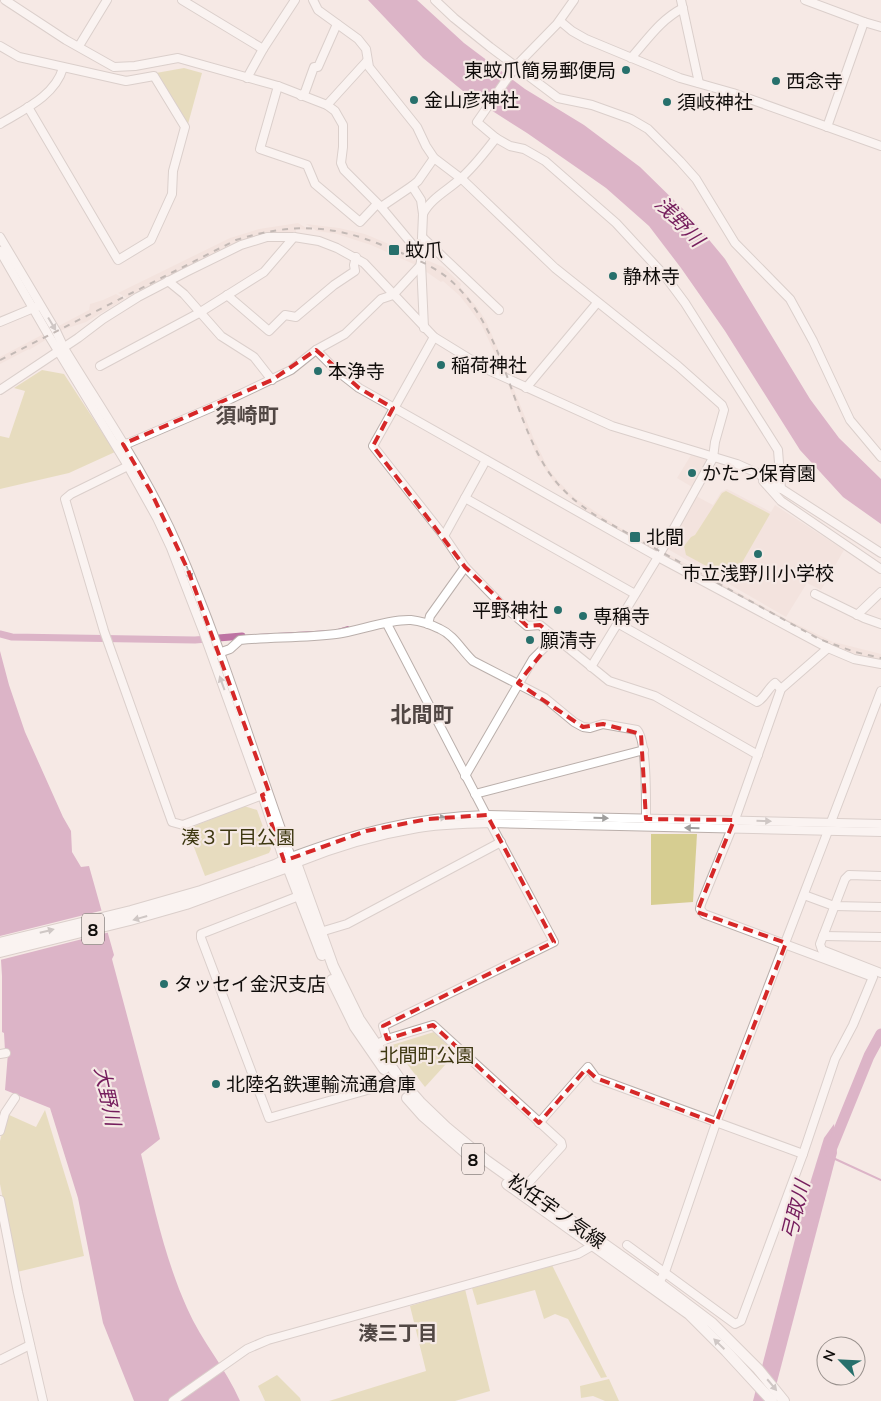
<svg xmlns="http://www.w3.org/2000/svg" width="881" height="1401" font-family="Mulish,'Noto Sans JP',sans-serif">
  <rect width="100%" height="100%" fill="#f5e9e5"/>
  <g fill="#f0dcd5">
    <polygon points="298,223 310,230 296,229 296,232 270,233 236,242 127,298 118,293 230,238 259,229"/>
    <polygon points="306,224 339,228 365,234 443,267 461,284 460,287 477,307 486,321 502,358 496,356 482,326 470,309 460,296 443,281 441,282 418,266 371,245 337,234 317,231"/>
    <polygon points="116,294 125,299 86,322 62,330 29,350 29,349 0,364 0,357 89,310 90,304 103,300"/>
    <polygon points="497,357 502,359 533,437 548,468 558,481 575,498 617,526 788,620 833,642 828,646 813,640 578,508 579,506 555,484 537,457"/>
    <polygon points="691,455 708,459 692,487 677,478"/>
    <polygon points="727,489 771,512 775,505 844,550 821,590 807,583 786,617 666,548 696,496 713,505 721,492"/>
    <polygon points="834,642 881,654 881,661 829,647"/>
  </g>
  <g fill="#d6cd91">
    <polygon points="184,68 202,73 188,124 156,73"/>
    <polygon points="42,370 64,374 115,452 69,473 0,489 0,436 9,438 25,391 14,388"/>
    <polygon points="726,491 770,514 732,580 686,555 684,546 691,537 695,535 722,493"/>
    <polygon points="244,806 257,810 271,849 269,853 205,876 187,829"/>
    <polygon points="651,834 697,834 693,902 651,905"/>
    <polygon points="434,1032 456,1053 425,1087 392,1045"/>
    <polygon points="45,1110 72,1198 84,1256 17,1272 0,1184 0,1141 7,1114 36,1127"/>
    <polygon points="552,1265 607,1377 601,1378 568,1319 555,1314 544,1319 535,1290 477,1305 472,1288"/>
    <polygon points="465,1289 490,1391 455,1401 329,1401 426,1371 410,1306"/>
    <polygon points="277,1375 300,1398 301,1401 265,1401 258,1386"/>
    <polygon points="609,1379 619,1401 605,1401 593,1396 581,1398 580,1386"/>
  </g>
  <g fill="#bd73a3">
    <polygon points="368,0 417,0 464,43 525,89 584,125 640,167 686,212 725,259 810,399 839,438 881,479 881,524 843,497 800,450 725,331 681,268 649,226 606,188 586,174 527,133 469,96 423,58"/>
    <path d="M0,651L9,685L25,732L63,817L71,831L72,852L81,867L89,866L114,955L112,959L113,963L160,1139L141,1154C154,1206 165,1259 187,1308C201,1341 226,1368 240,1401H134L103,1323L78,1198L50,1108L5,1090L8,1053L5,1051L4,1033L2,1032V976L0,944Z"/>
    <polygon points="834,1124 837,1153 772,1401 753,1401 807,1193 824,1138"/>
  </g>
  <polygon fill="#f5e9e5" points="104,910 110,932 0,960 0,936"/>
  <g fill="none" stroke-linecap="round" stroke-linejoin="round">
    <g stroke="#bd73a3" stroke-width="2">
      <polyline points="338,630 348,627"/>
      <polyline points="242,636 333,631"/>
      <polyline points="833,1158 881,1180"/>
    </g>
    <polyline stroke="#bd73a3" stroke-width="7" points="0,634 12,637 195,640 242,636"/>
    <polyline stroke="#bd73a3" stroke-width="11" points="830,1152 869,1056 881,1034"/>
    <defs>
      <g id="minor">
        <polyline points="5,0 66,40 114,67 135,66 178,58 278,86 327,105 335,111 343,125 343,147 341,163 344,170 381,207 412,186 421,200 423,214 421,262 424,328"/>
        <polyline points="182,0 263,49 247,78"/>
        <polyline points="313,0 318,10 358,39 366,49 369,67 417,127 426,146 434,158 463,180 555,268 678,366 722,405 724,410 715,442 713,458 658,557 591,667"/>
        <polyline points="435,0 454,18 490,47 558,98 592,105 631,119 648,129 680,161 696,179 735,243 790,299 813,341 850,420 881,457"/>
        <polyline points="574,0 557,24 516,66 477,122 496,138 510,146 524,149 545,161 616,223 665,276 685,303 778,450 781,489"/>
        <polyline points="681,0 699,83"/>
        <polyline points="805,0 864,22 827,127"/>
        <polyline points="560,21 572,31 586,39 680,78 733,93 881,146"/>
        <polyline points="864,22 881,27"/>
        <polyline points="0,46 19,57 126,81 154,76 185,127 173,171 172,194 151,240 118,260 28,107"/>
        <polyline points="79,46 107,0"/>
        <polyline points="263,49 295,0"/>
        <path d="M631,58C648,39 660,20 683,8"/>
        <polyline points="278,86 260,149 307,165 315,184 360,222 377,204"/>
        <polyline points="301,96 305,92 314,67 318,67 337,24"/>
        <polyline points="327,105 367,61"/>
        <path d="M0,124C23,110 55,96 63,68"/>
        <polyline points="412,186 418,181 434,158"/>
        <polyline points="381,207 422,256"/>
        <path d="M423,214C430,199 448,190 460,179C474,167 485,152 496,138"/>
        <path d="M0,237L56,331L64,348C103,412 147,475 177,544C222,646 253,753 291,857C358,832 415,817 487,815L881,824"/>
        <polyline points="423,238 499,310"/>
        <polyline points="0,251 49,336 128,466 157,518 171,548 203,631 260,789 284,861"/>
        <polyline points="168,281 184,294 221,336 254,357 272,380"/>
        <polyline points="227,295 269,331 285,315 296,317 334,285 355,271 354,265 356,257"/>
        <polyline points="0,322 36,307"/>
        <polyline points="434,337 373,446 444,536 465,567 499,602 527,626 540,625 609,681 655,696 758,755"/>
        <polyline points="316,350 336,370 359,388 658,557 828,648 854,659 881,664"/>
        <polyline points="100,366 199,313 264,272 294,237"/>
        <polyline points="526,388 597,303"/>
        <polyline points="0,390 78,338 103,319 138,297 186,272 241,245 267,237 294,237 319,241 337,248 364,263 434,337 486,369 612,426 737,464 757,473 881,553"/>
        <polyline points="118,445 129,443 222,403 291,370 316,350 345,334 381,299 393,295 420,266 421,262"/>
        <polyline points="128,466 71,494 65,499 104,631 172,822 183,825 265,794"/>
        <polyline points="763,481 781,501 881,569"/>
        <polyline points="465,498 635,594"/>
        <polyline points="444,536 486,460"/>
        <polyline points="815,594 864,618 881,624"/>
        <polyline points="857,615 881,592"/>
        <polyline points="387,624 494,830 554,942 383,1026 387,1039"/>
        <polyline points="428,624 430,616 465,567"/>
        <path d="M619,624L757,702C765,698 768,688 775,683L781,689"/>
        <path d="M216,654L230,649L240,640C272,637 304,638 336,634C358,631 389,619 411,620C421,621 432,625 440,629C454,635 462,651 473,661L545,698L574,722L583,727L590,728L603,724L637,730C647,740 646,802 646,819"/>
        <polyline points="465,776 533,659 555,637"/>
        <polyline points="475,794 644,750"/>
        <polyline points="831,822 881,691"/>
        <path d="M296,863C335,847 376,835 418,828C442,824 466,824 491,823L881,832"/>
        <polyline points="881,876 849,875 845,879 820,944 822,950 881,973"/>
        <polyline points="304,894 201,934 201,938 269,1118 385,1085 394,1082 399,1078"/>
        <polyline points="804,895 834,906 881,907"/>
        <polyline points="317,933 347,924 501,842"/>
        <polyline points="823,936 881,937"/>
        <polyline points="373,1046 387,1039 433,1025 561,1142 562,1146 522,1190"/>
        <polyline points="0,1054 6,1053"/>
        <polyline points="539,1123 588,1067 596,1078 803,1154"/>
        <polyline points="0,1131 5,1113 15,1098"/>
        <polyline points="0,1200 18,1292 43,1401"/>
        <polyline points="627,1245 735,1324 741,1321 803,1154 835,1059 853,1025 873,977 704,914 700,909 701,904 732,828 781,689 828,648"/>
        <polyline points="656,1288 665,1272 716,1123 828,831"/>
        <polyline points="0,1360 30,1345"/>
        <polyline points="173,1401 247,1349 268,1340 578,1254 592,1246 596,1242"/>
      </g>
      <g id="major">
        <polyline points="284,861 288,867 322,955"/>
        <polyline points="0,943 131,911 201,891 275,865 291,857 296,863 333,966 359,1019 399,1078 420,1102 446,1127 487,1161 659,1283 712,1323 758,1369 784,1401"/>
        <polyline points="0,952 130,920 186,904 293,865"/>
        <polyline points="332,980 355,1027 384,1069"/>
        <polyline points="407,1098 423,1116 475,1161"/>
        <polyline points="507,1184 689,1314 726,1351 772,1401"/>
      </g>
    </defs>
    <use href="#minor" stroke="#baafab" stroke-width="10"/>
    <use href="#major" stroke="#baafab" stroke-width="12"/>
    <use href="#minor" stroke="#fff" stroke-width="8"/>
    <use href="#major" stroke="#fff" stroke-width="10"/>
    <path stroke="#867e7b" stroke-width="2" stroke-dasharray="6 6" stroke-linecap="butt" d="M0,360L236,240C290,223 332,224 384,246C406,255 429,263 448,278C504,326 509,408 546,468C559,489 578,504 598,517L819,639L855,652L881,658"/>
  </g>
  <defs><path id="oneway-solid" d="M-6-.8H1V-3.2L6.5 0L1 3.2V.8H-6Z" transform="scale(1.25)"/></defs>
  <g fill="#9f9e9d">
    <use href="#oneway-solid" transform="translate(52 324) rotate(59)"/>
    <use href="#oneway-solid" transform="translate(189 573) rotate(69)"/>
    <use href="#oneway-solid" transform="translate(222 683) rotate(-110)"/>
    <use href="#oneway-solid" transform="translate(439 818) rotate(-6)"/>
    <use href="#oneway-solid" transform="translate(601 818) rotate(1)"/>
    <use href="#oneway-solid" transform="translate(764 821) rotate(1)"/>
    <use href="#oneway-solid" transform="translate(692 828) rotate(-179)"/>
    <use href="#oneway-solid" transform="translate(140 918) rotate(164)"/>
    <use href="#oneway-solid" transform="translate(47 931) rotate(-14)"/>
    <use href="#oneway-solid" transform="translate(719 1344) rotate(-136)"/>
    <use href="#oneway-solid" transform="translate(772 1385) rotate(50)"/>
  </g>
  <path d="M0 0H881V1401H0ZM316,350L359,388L393,408L373,446L465,567L527,626L540,625L555,637L518,683L583,727L603,724L641,734L646,819L734,820L697,912L786,943L716,1123L596,1078L586,1069L539,1123L433,1025L387,1039L383,1026L554,942L487,815L428,819L366,831L284,861L262,795L269,792L188,570L151,492L123,444L272,380Z" fill="#f5e9e5" fill-opacity=".55" fill-rule="evenodd"/>
  <path fill="none" stroke="#d62828" stroke-width="4" stroke-dasharray="10 6" stroke-linejoin="round" d="M316,350L359,388L393,408L373,446L465,567L527,626L540,625L555,637L518,683L583,727L603,724L641,734L646,819L734,820L697,912L786,943L716,1123L596,1078L586,1069L539,1123L433,1025L387,1039L383,1026L554,942L487,815L428,819L366,831L284,861L262,795L269,792L188,570L151,492L123,444L272,380Z"/>
  <g fill="#27706c" stroke="#f5e9e5" stroke-width="2">
    <circle cx="626" cy="70" r="5"/>
    <circle cx="776" cy="81" r="5"/>
    <circle cx="414" cy="100" r="5"/>
    <circle cx="667" cy="102" r="5"/>
    <rect x="388" y="244" width="12" height="12" rx="2.5"/>
    <circle cx="613" cy="276" r="5"/>
    <circle cx="441" cy="365" r="5"/>
    <circle cx="318" cy="371" r="5"/>
    <circle cx="692" cy="473" r="5"/>
    <rect x="629" y="531" width="12" height="12" rx="2.5"/>
    <circle cx="758" cy="554" r="5"/>
    <circle cx="558" cy="610" r="5"/>
    <circle cx="583" cy="616" r="5"/>
    <circle cx="530" cy="640" r="5"/>
    <circle cx="164" cy="984" r="5"/>
    <circle cx="216" cy="1084" r="5"/>
  </g>
  <g text-anchor="middle" dominant-baseline="central" stroke-width="4.5" stroke-linejoin="round" paint-order="stroke">
    <g fill="#f5e9e5" stroke="#544e4c" stroke-width="1">
      <rect x="82" y="913.5" width="22" height="31" rx="4"/>
      <rect x="462" y="1143.5" width="22" height="31" rx="4"/>
    </g>
    <g font-size="18" font-weight="bold" fill="#0f0c0a">
      <text x="93" y="929">8</text>
      <text x="473" y="1159">8</text>
    </g>
    <g font-size="19" fill="#0f0c0a" stroke="#f5e9e5" text-anchor="start">
      <text x="616" y="70" text-anchor="end">東蚊爪簡易郵便局</text>
      <text x="786" y="81">西念寺</text>
      <text x="424" y="100">金山彦神社</text>
      <text x="677" y="102">須岐神社</text>
      <text x="405" y="250">蚊爪</text>
      <text x="623" y="276">静林寺</text>
      <text x="451" y="365">稲荷神社</text>
      <text x="328" y="371">本浄寺</text>
      <text x="702" y="473">かたつ保育園</text>
      <text x="646" y="537">北間</text>
      <text x="758" y="573" text-anchor="middle">市立浅野川小学校</text>
      <text x="548" y="610" text-anchor="end">平野神社</text>
      <text x="593" y="616">専稱寺</text>
      <text x="540" y="640">願清寺</text>
      <text x="174" y="984">タッセイ金沢支店</text>
      <text x="226" y="1084">北陸名鉄運輸流通倉庫</text>
    </g>
    <g font-size="19" fill="#3e3811" stroke="#f5e9e5">
      <text x="238" y="837">湊３丁目公園</text>
      <text x="427" y="1055">北間町公園</text>
    </g>
    <g font-size="19" fill="#0f0c0a" stroke="#f5e9e5">
      <text transform="translate(557 1211) rotate(35)">松任宇ノ気線</text>
    </g>
    <g font-size="20" font-style="italic" fill="#751d5d" stroke="#f5e9e5">
      <text transform="translate(680 221) rotate(46)">浅野川</text>
      <text transform="translate(108 1096) rotate(78)">大野川</text>
      <text transform="translate(795 1210) rotate(-76)">弓取川</text>
    </g>
    <g font-size="20" font-weight="bold" fill="#514744" stroke="#f5e9e5">
      <text x="398" y="1332">湊三丁目</text>
    </g>
    <g font-size="21" font-weight="bold" fill="#514744" stroke="#f5e9e5">
      <text x="247" y="415">須崎町</text>
      <text x="422" y="714">北間町</text>
    </g>
  </g>
  <g transform="translate(841 1361) rotate(294)"><circle r="24" fill="#f5e9e5" stroke="#99918d"/>
  <path d="M0-4L9 19L0 12L-9 19Z" fill="#27706c"/>
  <text y="-8" font-size="14" font-weight="bold" text-anchor="middle" fill="#0f0c0a">N</text>
  </g>
</svg>
